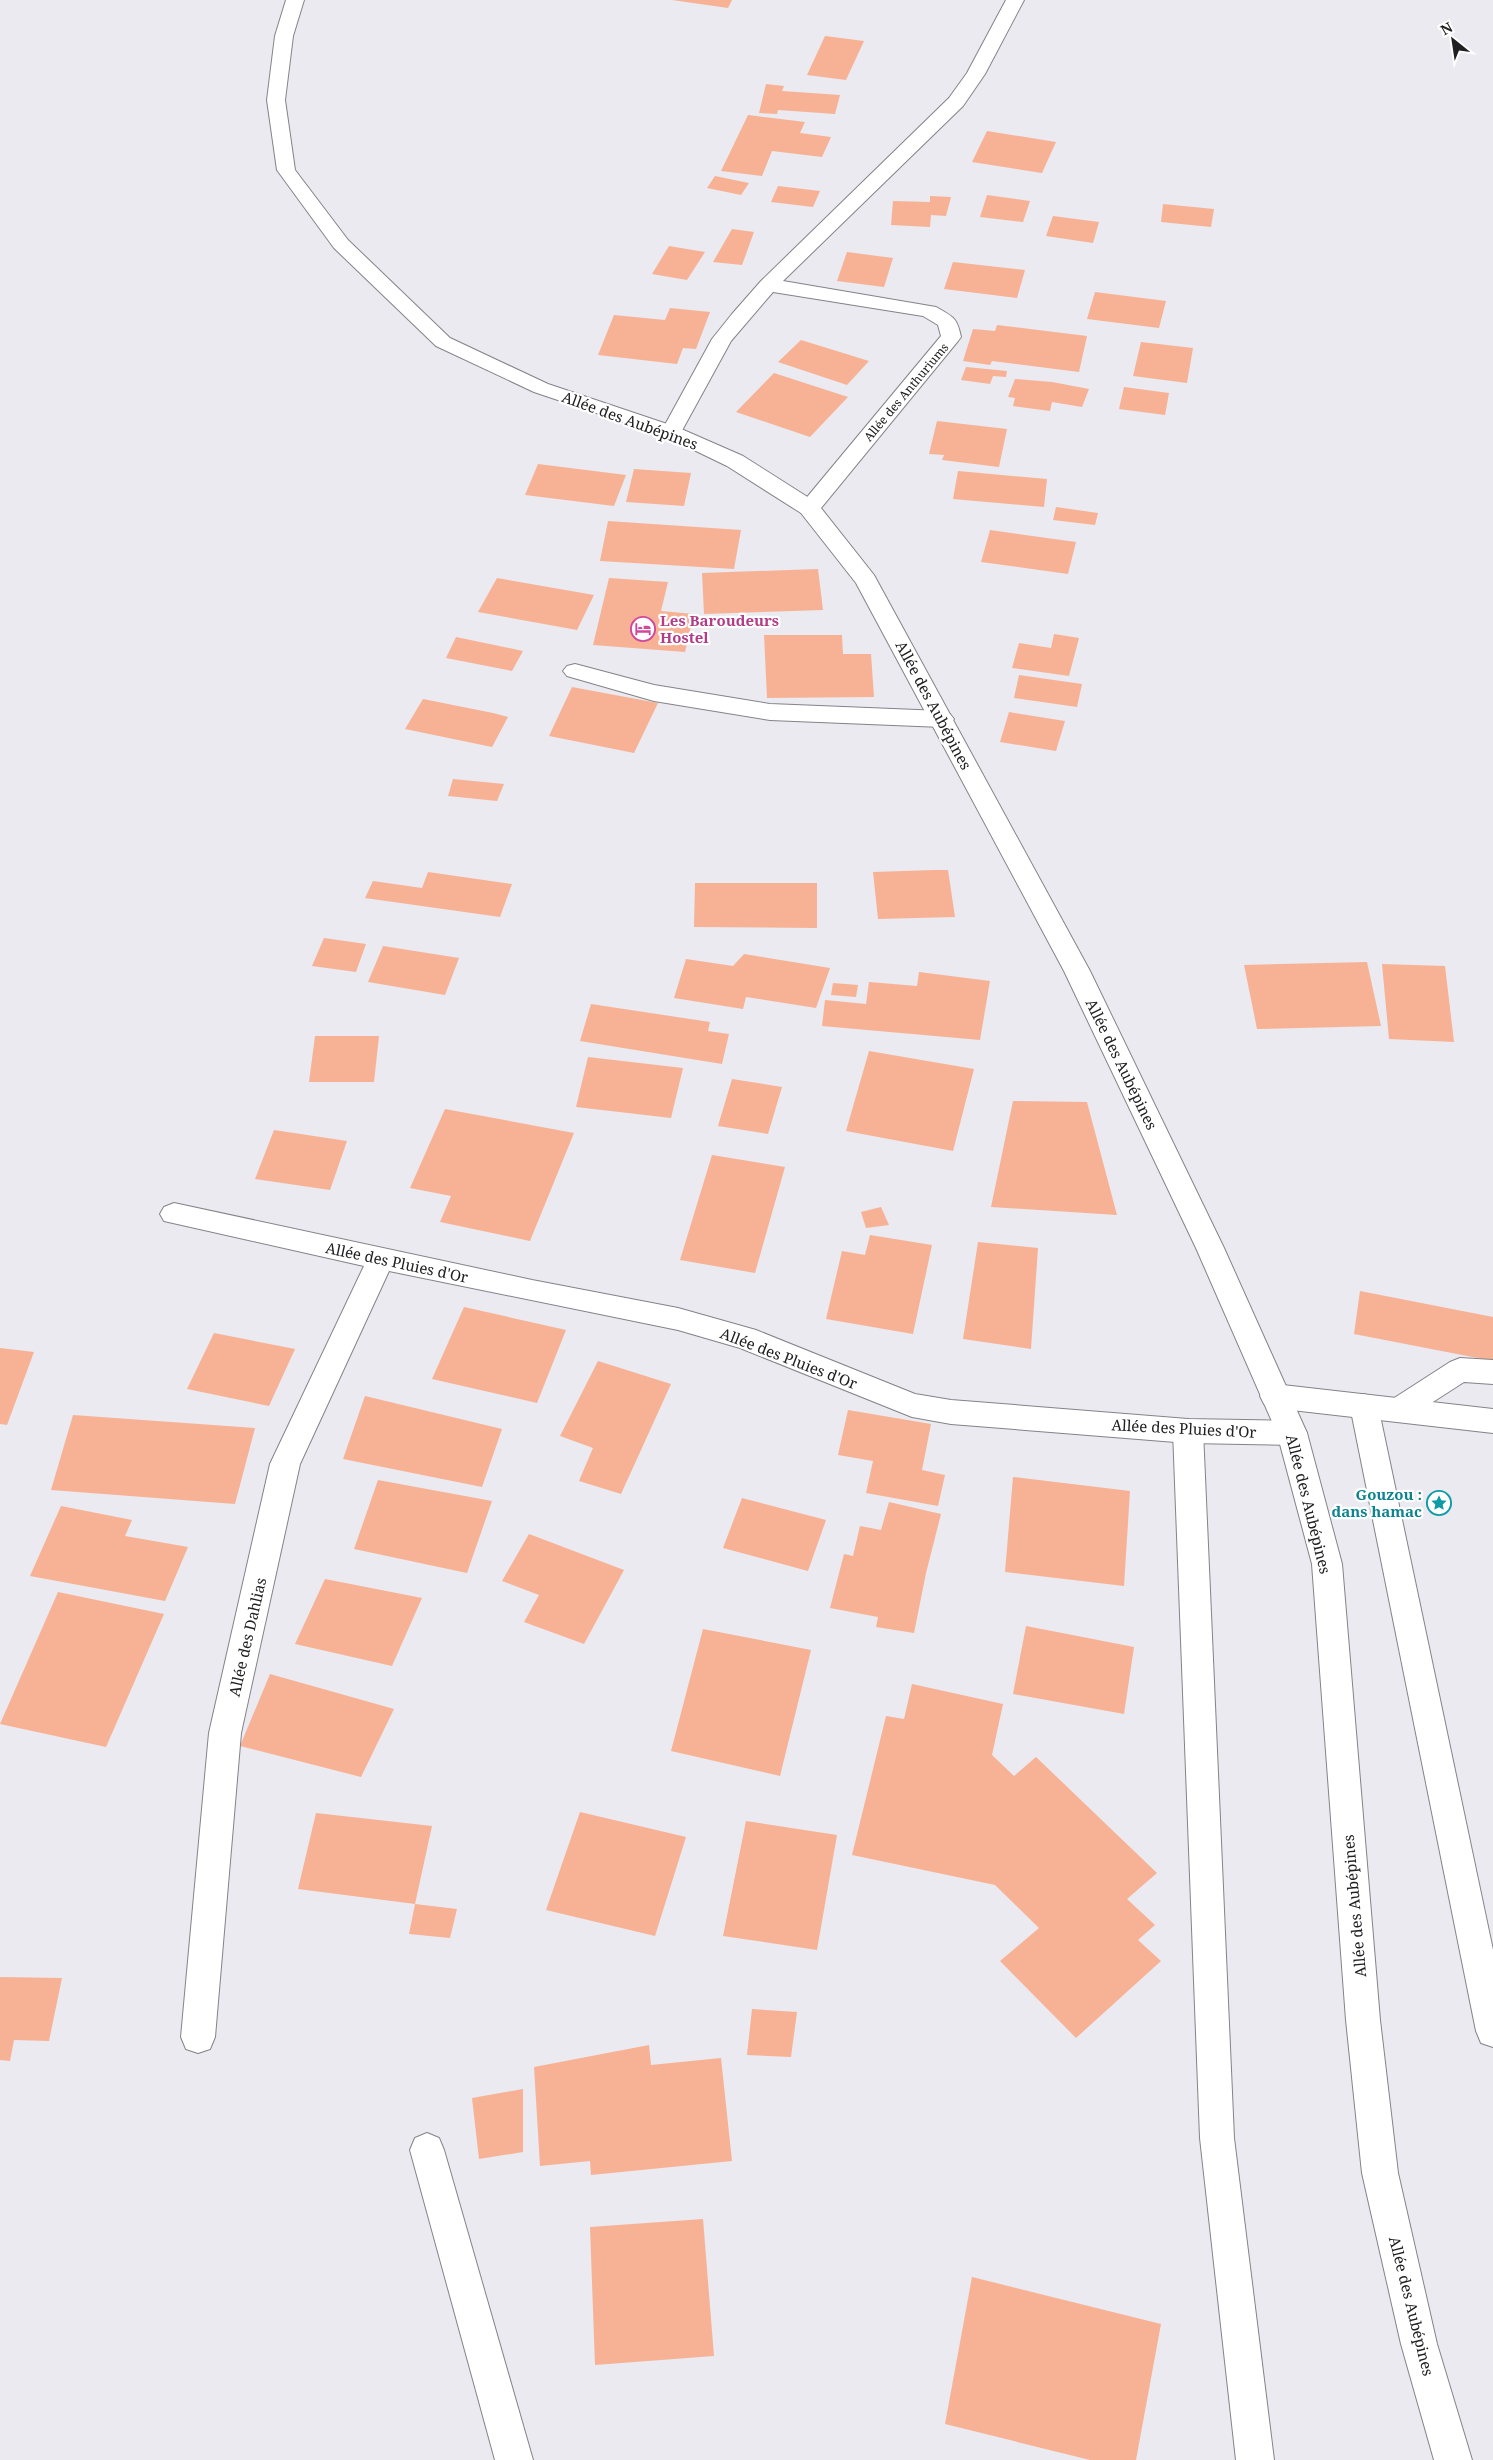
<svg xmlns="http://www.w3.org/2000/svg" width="1493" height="2460" font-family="'Noto Serif',serif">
  <rect width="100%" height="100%" fill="#eaeaf0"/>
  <g fill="#f7b295">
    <polygon points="672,0 732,0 728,8"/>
    <polygon points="825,36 864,41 846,80 807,75"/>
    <polygon points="766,84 784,86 782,91 840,95 835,114 778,110 777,114 759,113"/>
    <polygon points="748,115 805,122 800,133 831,137 822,157 772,151 762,176 721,171"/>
    <polygon points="987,131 1056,142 1042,173 972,162"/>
    <polygon points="715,176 749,183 741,195 707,188"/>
    <polygon points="778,186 820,191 813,207 771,202"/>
    <polygon points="987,195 1030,201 1023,222 980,217"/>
    <polygon points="930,196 951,197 946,216 931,215 930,227 891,225 893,201 930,202"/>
    <polygon points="1163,204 1214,209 1211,227 1161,222"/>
    <polygon points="1053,216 1099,222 1093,243 1046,236"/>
    <polygon points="732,229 754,232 742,265 713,262"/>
    <polygon points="669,246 705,252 687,280 652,274"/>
    <polygon points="847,252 893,258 884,287 837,281"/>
    <polygon points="953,262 1025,270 1017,298 944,289"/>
    <polygon points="1095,292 1166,301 1159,328 1087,319"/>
    <polygon points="670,308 710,312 696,349 683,348 677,364 598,355 614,315 665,320"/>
    <polygon points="997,325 1087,336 1079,372 992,361 990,365 963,361 973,329 995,331"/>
    <polygon points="801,340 869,361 847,385 778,362"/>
    <polygon points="1141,342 1193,348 1187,383 1133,376"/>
    <polygon points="966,367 1007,371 1006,377 993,376 990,384 961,380"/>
    <polygon points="774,373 848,397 810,437 736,412"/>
    <polygon points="1015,379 1052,382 1089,389 1082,407 1052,402 1050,411 1013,406 1015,398 1008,397"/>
    <polygon points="1124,387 1169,393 1165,415 1119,409"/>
    <polygon points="937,421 1007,429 999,467 942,460 944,455 929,454"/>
    <polygon points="538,464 626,475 614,506 525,495"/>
    <polygon points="634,469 691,473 684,506 626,502"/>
    <polygon points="958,471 1047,479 1044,507 953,499"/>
    <polygon points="1056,507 1098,513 1095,525 1053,520"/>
    <polygon points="608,521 741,530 734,569 600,561"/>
    <polygon points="990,530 1076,542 1068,574 981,562"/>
    <polygon points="818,569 823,610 704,614 702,573"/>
    <polygon points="497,578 594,595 577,630 478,612"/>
    <polygon points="609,578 668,582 661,611 694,614 685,652 593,645"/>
    <polygon points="1054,634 1079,638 1069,676 1012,668 1019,643 1051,648"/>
    <polygon points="764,635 842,635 843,654 871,654 874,697 767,698"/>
    <polygon points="456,637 523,651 512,671 446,658"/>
    <polygon points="1019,675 1082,684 1077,707 1014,698"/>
    <polygon points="572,687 658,703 634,753 549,736"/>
    <polygon points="423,699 493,713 508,717 492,747 405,729"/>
    <polygon points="1009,712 1065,721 1056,751 1000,742"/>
    <polygon points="453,779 504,784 497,801 448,796"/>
    <polygon points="934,870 948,870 955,917 878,919 873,872"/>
    <polygon points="428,872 512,884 500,917 365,898 373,881 422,888"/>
    <polygon points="695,883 817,883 817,928 694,927"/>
    <polygon points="324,938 366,944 356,972 312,966"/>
    <polygon points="383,946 459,958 445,995 368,982"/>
    <polygon points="744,954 830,968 816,1008 746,997 743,1009 674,998 686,959 733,966"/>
    <polygon points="1367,962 1381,1026 1257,1029 1244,965"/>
    <polygon points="1382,964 1445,966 1454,1042 1389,1039"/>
    <polygon points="919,972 990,981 980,1040 822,1026 825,1000 866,1004 869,982 917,986"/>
    <polygon points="833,983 858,985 856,997 831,995"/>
    <polygon points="591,1004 710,1022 708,1031 729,1034 722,1064 580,1041"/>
    <polygon points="315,1036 379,1036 374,1082 309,1082"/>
    <polygon points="869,1051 974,1069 953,1151 846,1131"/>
    <polygon points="588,1057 683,1068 671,1118 576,1107"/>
    <polygon points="732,1079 782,1087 768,1134 718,1126"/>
    <polygon points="1013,1101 1087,1102 1117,1215 991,1207"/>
    <polygon points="445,1109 574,1133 530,1241 440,1222 451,1196 410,1188"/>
    <polygon points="274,1130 347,1141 330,1190 255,1179"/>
    <polygon points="712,1155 785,1167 755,1273 680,1260"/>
    <polygon points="881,1207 889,1225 866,1228 861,1212"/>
    <polygon points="870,1235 932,1245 913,1334 826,1319 842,1251 865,1255"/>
    <polygon points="978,1242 1038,1248 1031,1349 963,1339"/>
    <polygon points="1360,1291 1493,1317 1493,1361 1354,1334"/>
    <polygon points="464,1307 566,1330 537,1403 432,1379"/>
    <polygon points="214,1333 295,1349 269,1406 187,1389"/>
    <polygon points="0,1348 34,1352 7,1425 0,1424"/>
    <polygon points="598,1361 671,1384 621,1494 579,1481 593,1448 560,1436"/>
    <polygon points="365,1396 502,1429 482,1487 343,1459"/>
    <polygon points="848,1410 931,1424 922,1470 945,1475 938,1506 866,1493 873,1461 838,1455"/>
    <polygon points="73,1415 255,1428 235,1504 51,1490"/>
    <polygon points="1013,1477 1130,1491 1124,1586 1005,1572"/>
    <polygon points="378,1480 492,1501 467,1573 354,1549"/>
    <polygon points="742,1498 826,1520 808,1571 723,1548"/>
    <polygon points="889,1502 941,1514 926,1573 914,1633 876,1627 878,1617 830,1608 844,1554 853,1556 860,1526 881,1530"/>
    <polygon points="61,1506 132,1520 125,1536 188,1547 165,1601 30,1576"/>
    <polygon points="529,1534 624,1570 584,1644 524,1622 539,1595 502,1581"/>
    <polygon points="325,1579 422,1598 392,1666 295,1644"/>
    <polygon points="58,1592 164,1614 106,1747 0,1724"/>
    <polygon points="1026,1626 1134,1647 1124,1714 1013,1694"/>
    <polygon points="703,1629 811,1650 780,1776 671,1751"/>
    <polygon points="270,1674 394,1709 361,1777 240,1746"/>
    <polygon points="912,1684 1003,1704 992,1755 1014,1776 1036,1757 1157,1873 1127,1899 1155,1925 1138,1940 1161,1961 1076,2038 1000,1961 1039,1928 995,1885 852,1855 886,1716 904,1719"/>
    <polygon points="580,1812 686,1837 655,1936 546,1910"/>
    <polygon points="316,1813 432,1826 415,1904 457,1909 450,1938 409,1934 415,1904 298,1889"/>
    <polygon points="746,1821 837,1835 817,1950 723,1936"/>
    <polygon points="0,1977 62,1978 49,2041 14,2040 10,2061 0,2060"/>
    <polygon points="752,2009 797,2012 791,2057 747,2055"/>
    <polygon points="649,2045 651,2065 721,2058 732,2161 591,2175 590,2161 540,2166 534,2067"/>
    <polygon points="523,2089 523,2152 479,2159 472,2098"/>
    <polygon points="703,2219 714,2356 595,2365 590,2227"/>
    <polygon points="972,2277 1161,2324 1136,2460 1090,2460 945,2424"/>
  </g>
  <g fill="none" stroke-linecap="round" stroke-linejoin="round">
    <defs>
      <g id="service">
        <polygon points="1460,1358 1493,1360 1493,1384 1464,1382 1408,1418 1398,1422 1388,1418 1384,1410 1388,1402 1450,1362"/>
        <polygon points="1364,1394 1374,1398 1378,1406 1493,1950 1493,2047 1481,2043 1476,2031 1350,1406 1354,1398"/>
        <polygon points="1188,1419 1198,1423 1203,1431 1234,2138 1274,2460 1236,2460 1200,2138 1173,1431 1178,1423"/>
        <polygon points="427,2133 439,2138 444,2150 533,2460 495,2460 410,2150 415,2138"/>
      </g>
      <g id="minor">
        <path d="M1006,0H1024L985,74L963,106L783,281L936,307C953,317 957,317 961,337L958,341L817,513L809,515L801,513L798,508L941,336L938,325L923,316L773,292L731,341L679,436L672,438L665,436L661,432L712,339L732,314L761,281L949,98L967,73Z"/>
        <polygon points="575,664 654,685 770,704 942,711 950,714 954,719 950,724 942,727 770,720 654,701 567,676 563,671 567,666"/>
        <polygon points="174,1203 532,1280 678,1308 756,1330 915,1394 951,1400 1188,1419 1292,1421 1302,1425 1307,1433 1302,1441 1292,1445 1188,1443 951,1424 912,1417 740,1348 678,1330 389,1271 300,1464 241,1733 215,2037 210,2049 198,2053 186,2049 181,2037 209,1733 270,1464 364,1266 164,1221 160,1214 164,1207"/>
        <polygon points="1274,1384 1493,1409 1493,1433 1274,1408 1264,1404 1260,1396 1264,1388"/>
      </g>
      <polygon id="tertiary" points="286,0 304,0 293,36 285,100 295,170 348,240 450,338 548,384 679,428 743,456 817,503 874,575 1090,971 1224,1248 1307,1433 1342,1564 1380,2020 1398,2173 1437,2344 1472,2460 1434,2460 1401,2344 1362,2173 1346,2020 1312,1564 1277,1433 1196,1248 1064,971 856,583 801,513 727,466 665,436 534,392 436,346 334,248 277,170 267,100 275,36"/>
    </defs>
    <use href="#service" stroke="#838388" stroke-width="2"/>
    <use href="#minor" stroke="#838388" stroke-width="2"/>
    <use href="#tertiary" stroke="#838388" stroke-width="2"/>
    <use href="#service" fill="#fff" fill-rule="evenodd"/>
    <use href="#minor" fill="#fff" fill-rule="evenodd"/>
    <use href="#tertiary" fill="#fff" fill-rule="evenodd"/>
  </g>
  <defs>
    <symbol id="hotel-ring" viewBox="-11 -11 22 22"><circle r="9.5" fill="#fff" stroke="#d1479c" stroke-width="1.5"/><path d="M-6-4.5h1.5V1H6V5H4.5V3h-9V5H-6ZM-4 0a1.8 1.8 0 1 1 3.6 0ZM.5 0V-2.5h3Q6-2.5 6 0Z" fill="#d1479c"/></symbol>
    <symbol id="sight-ring" viewBox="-11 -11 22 22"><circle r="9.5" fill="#fff" stroke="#0f9aa8" stroke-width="1.5"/><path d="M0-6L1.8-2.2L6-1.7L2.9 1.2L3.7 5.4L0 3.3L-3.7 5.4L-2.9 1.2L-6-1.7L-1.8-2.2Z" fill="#0f9aa8"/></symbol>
  </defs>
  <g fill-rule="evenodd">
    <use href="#hotel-ring" x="629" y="615" width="28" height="28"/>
    <use href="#sight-ring" x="1425" y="1489" width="28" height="28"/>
  </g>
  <g text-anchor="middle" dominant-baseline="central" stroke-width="4.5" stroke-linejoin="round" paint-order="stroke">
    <g font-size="12" fill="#202022" stroke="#fff">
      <text transform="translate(906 392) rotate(-50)">Allée des Anthuriums</text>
    </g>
    <g font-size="15" fill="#202022" stroke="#fff">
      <text transform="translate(630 420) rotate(20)">Allée des Aubépines</text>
      <text transform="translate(934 705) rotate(62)">Allée des Aubépines</text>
      <text transform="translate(1122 1064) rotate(64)">Allée des Aubépines</text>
      <text transform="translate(397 1262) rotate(12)">Allée des Pluies d'Or</text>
      <text transform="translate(789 1358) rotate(21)">Allée des Pluies d'Or</text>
      <text transform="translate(1184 1428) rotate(3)">Allée des Pluies d'Or</text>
      <text transform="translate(1309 1504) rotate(76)">Allée des Aubépines</text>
      <text transform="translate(247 1637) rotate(-77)">Allée des Dahlias</text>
      <text transform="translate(1354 1906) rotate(-95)">Allée des Aubépines</text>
      <text transform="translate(1412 2306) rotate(76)">Allée des Aubépines</text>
    </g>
    <g font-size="15" font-weight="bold" fill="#b23c85" stroke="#fff" text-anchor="start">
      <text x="660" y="620">Les Baroudeurs<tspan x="660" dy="17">Hostel</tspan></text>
    </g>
    <g font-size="15" font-weight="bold" fill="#0d838f" stroke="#fff" text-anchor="end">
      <text x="1422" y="1494">Gouzou :<tspan x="1422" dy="17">dans hamac</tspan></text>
    </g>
  </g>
  <g transform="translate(1453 40) rotate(330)" stroke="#ffffff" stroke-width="4" paint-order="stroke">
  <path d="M0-4L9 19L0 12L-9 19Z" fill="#202022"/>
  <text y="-8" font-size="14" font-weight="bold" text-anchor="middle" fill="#202022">N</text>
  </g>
</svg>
